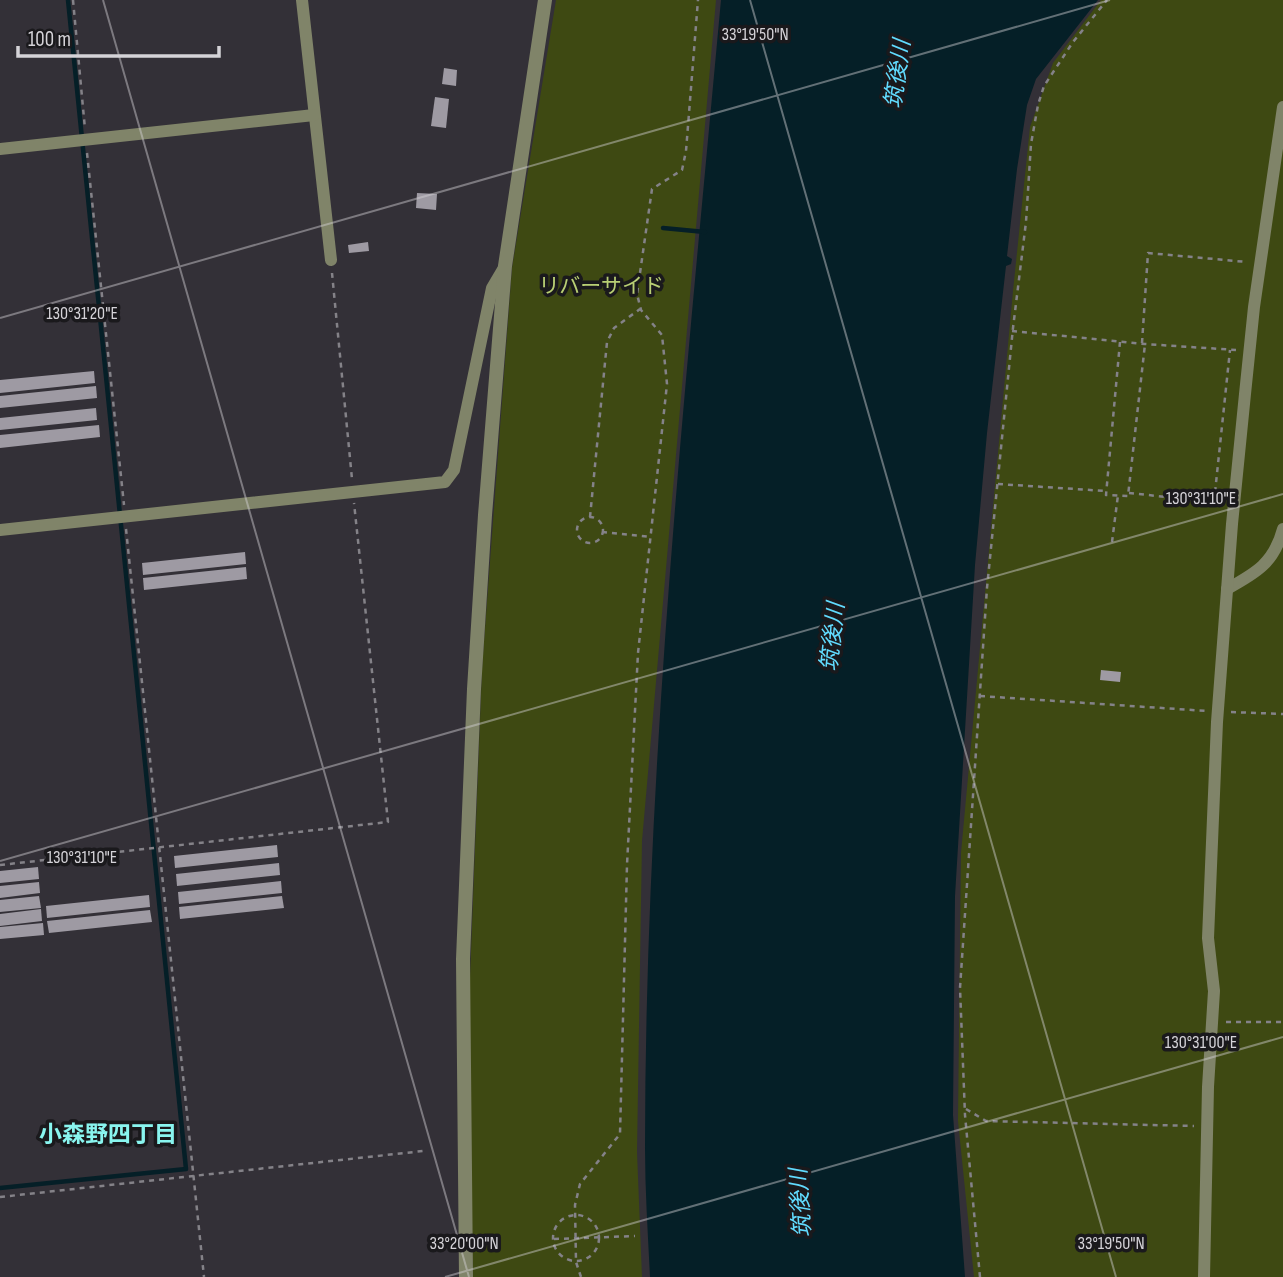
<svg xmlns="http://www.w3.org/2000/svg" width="1283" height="1277" font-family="'Sofia Sans Condensed','Noto Sans JP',sans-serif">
  <rect width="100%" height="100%" fill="#333037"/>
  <g fill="#3e4912">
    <polygon points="556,0 716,0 642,841 637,1152 642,1277 473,1277 468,1029 482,669 512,268"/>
    <polygon points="1101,0 1283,0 1283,1277 974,1277 958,1121 961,853 1013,291 1030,127 1053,63"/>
  </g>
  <path fill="#051f27" d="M721,0H1098L1036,79L1027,105L1017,169L1007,256L1012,259L1011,264L1006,266L987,433L975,565L955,896L953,1115L965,1277H650C648,1234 645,1191 645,1148C645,765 686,382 721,0Z"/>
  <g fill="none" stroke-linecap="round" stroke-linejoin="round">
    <g stroke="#051f27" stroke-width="4.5">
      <polyline points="663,228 705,232"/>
      <polyline points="0,1188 186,1169 68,0"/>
    </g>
  </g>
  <g fill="#9e9aa3">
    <polygon points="444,68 457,70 456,86 442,84"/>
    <polygon points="435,97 449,99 446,128 431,126"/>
    <polygon points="417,193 437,194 436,210 416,208"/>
    <polygon points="368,242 369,251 349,253 348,245"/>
    <polygon points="94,371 95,383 0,393 0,380"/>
    <polygon points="96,386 97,398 0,408 0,396"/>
    <polygon points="96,408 97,420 0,430 0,418"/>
    <polygon points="99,425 100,437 0,448 0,435"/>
    <polygon points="245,552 246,564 143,575 142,563"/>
    <polygon points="246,567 247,579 144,590 143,578"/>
    <polygon points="1101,670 1121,672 1120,682 1100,680"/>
    <polygon points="277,845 278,857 175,868 174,856"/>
    <polygon points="279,863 280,875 177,886 176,874"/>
    <polygon points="38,867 39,879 0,883 0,871"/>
    <polygon points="281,881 282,893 179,904 178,892"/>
    <polygon points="39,882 40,893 0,898 0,886"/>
    <polygon points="149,895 150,907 47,918 46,906"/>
    <polygon points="39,896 41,908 0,912 0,900"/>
    <polygon points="282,896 284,908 180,919 179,907"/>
    <polygon points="41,909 42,921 0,926 0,914"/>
    <polygon points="150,910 152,922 49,933 47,921"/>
    <polygon points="43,923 44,935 0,939 0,927"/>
  </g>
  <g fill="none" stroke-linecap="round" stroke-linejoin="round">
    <g stroke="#848288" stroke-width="2.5" stroke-dasharray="5 5" stroke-linecap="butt">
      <polyline points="73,0 85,129"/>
      <polyline points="87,153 124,505"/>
      <polyline points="332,273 352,479"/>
      <polyline points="1012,331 1145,344 1236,350"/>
      <polyline points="1120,342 1106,495 1128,496 1145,344"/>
      <polyline points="1142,343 1148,253 1247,262"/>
      <polyline points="998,484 1106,491"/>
      <polyline points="1129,493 1223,503"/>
      <polyline points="1214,502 1230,350"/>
      <polyline points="590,517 607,342 614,328 640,309"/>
      <circle cx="590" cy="530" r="13"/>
      <polyline points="126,529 204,1277"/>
      <polyline points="602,532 651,537"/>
      <polyline points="1112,542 1118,495"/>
      <polyline points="980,696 1207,711"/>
      <polyline points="1231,712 1283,714"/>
      <polyline points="0,865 388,822 354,503"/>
      <polyline points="1226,1022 1283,1022"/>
      <polyline points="966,1109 986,1121 1194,1126"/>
      <polyline points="0,1197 423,1151"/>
      <circle cx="576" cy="1238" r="23"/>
      <polyline points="554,1239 635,1236"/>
      <polyline points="581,1277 576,1262 575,1205 580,1184 620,1134 627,865 638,653 667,384 662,335 641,310 637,294 652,189 682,170 686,151 698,0"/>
      <polyline points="980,1277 965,1115 960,988 987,588 1013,328 1026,222 1031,144 1038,105 1044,86 1073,42 1107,0"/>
    </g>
    <g stroke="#808469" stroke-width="12">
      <polyline points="302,0 331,260"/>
      <polyline points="0,149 314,115"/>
      <polyline points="0,530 445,482 454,470 492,288 505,266"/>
      <path d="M1227,589C1256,573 1274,563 1283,529"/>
      <polyline points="1204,1277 1208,1087 1214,991 1208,938 1217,722 1232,524 1245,394 1254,307 1283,107"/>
    </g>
    <polyline stroke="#808469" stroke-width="14" points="466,1277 463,959 474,689 485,515 505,266 545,0"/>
  </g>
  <path fill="none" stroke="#d5d3d8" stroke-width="2" stroke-opacity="0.45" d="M103,0L469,1277M750,0L1116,1277M0,318L1110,0M0,861L1283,494M445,1277L1283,1037"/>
  <g text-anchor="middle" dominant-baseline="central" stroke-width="7" stroke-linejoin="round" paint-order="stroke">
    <g font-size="21" fill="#b9cf74" stroke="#1a191c">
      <text x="601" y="286">リバーサイド</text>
    </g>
    <g font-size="23" font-style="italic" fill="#61dbfe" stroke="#1a191c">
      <text transform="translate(898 74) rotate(-82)">筑後川</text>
      <text transform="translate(833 637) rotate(-84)">筑後川</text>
      <text transform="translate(801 1203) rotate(-94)">筑後川</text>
    </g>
    <g font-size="23" font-weight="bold" fill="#89f5ef" stroke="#1a191c">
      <text x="108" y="1135">小森野四丁目</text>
    </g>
  </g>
  <g font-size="18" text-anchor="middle" fill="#d5d3d8" stroke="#1a191c" stroke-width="7" stroke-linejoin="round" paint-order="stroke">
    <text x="755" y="40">33°19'50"N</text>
    <text x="82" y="319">130°31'20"E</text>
    <text x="1201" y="504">130°31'10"E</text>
    <text x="82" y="863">130°31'10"E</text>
    <text x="1201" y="1048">130°31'00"E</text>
    <text x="464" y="1249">33°20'00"N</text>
    <text x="1111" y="1249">33°19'50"N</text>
  </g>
  <path d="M18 46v10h201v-10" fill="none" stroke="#d5d3d8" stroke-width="3.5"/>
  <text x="28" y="46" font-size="21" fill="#d5d3d8" stroke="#1a191c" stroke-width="5" paint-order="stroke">100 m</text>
</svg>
